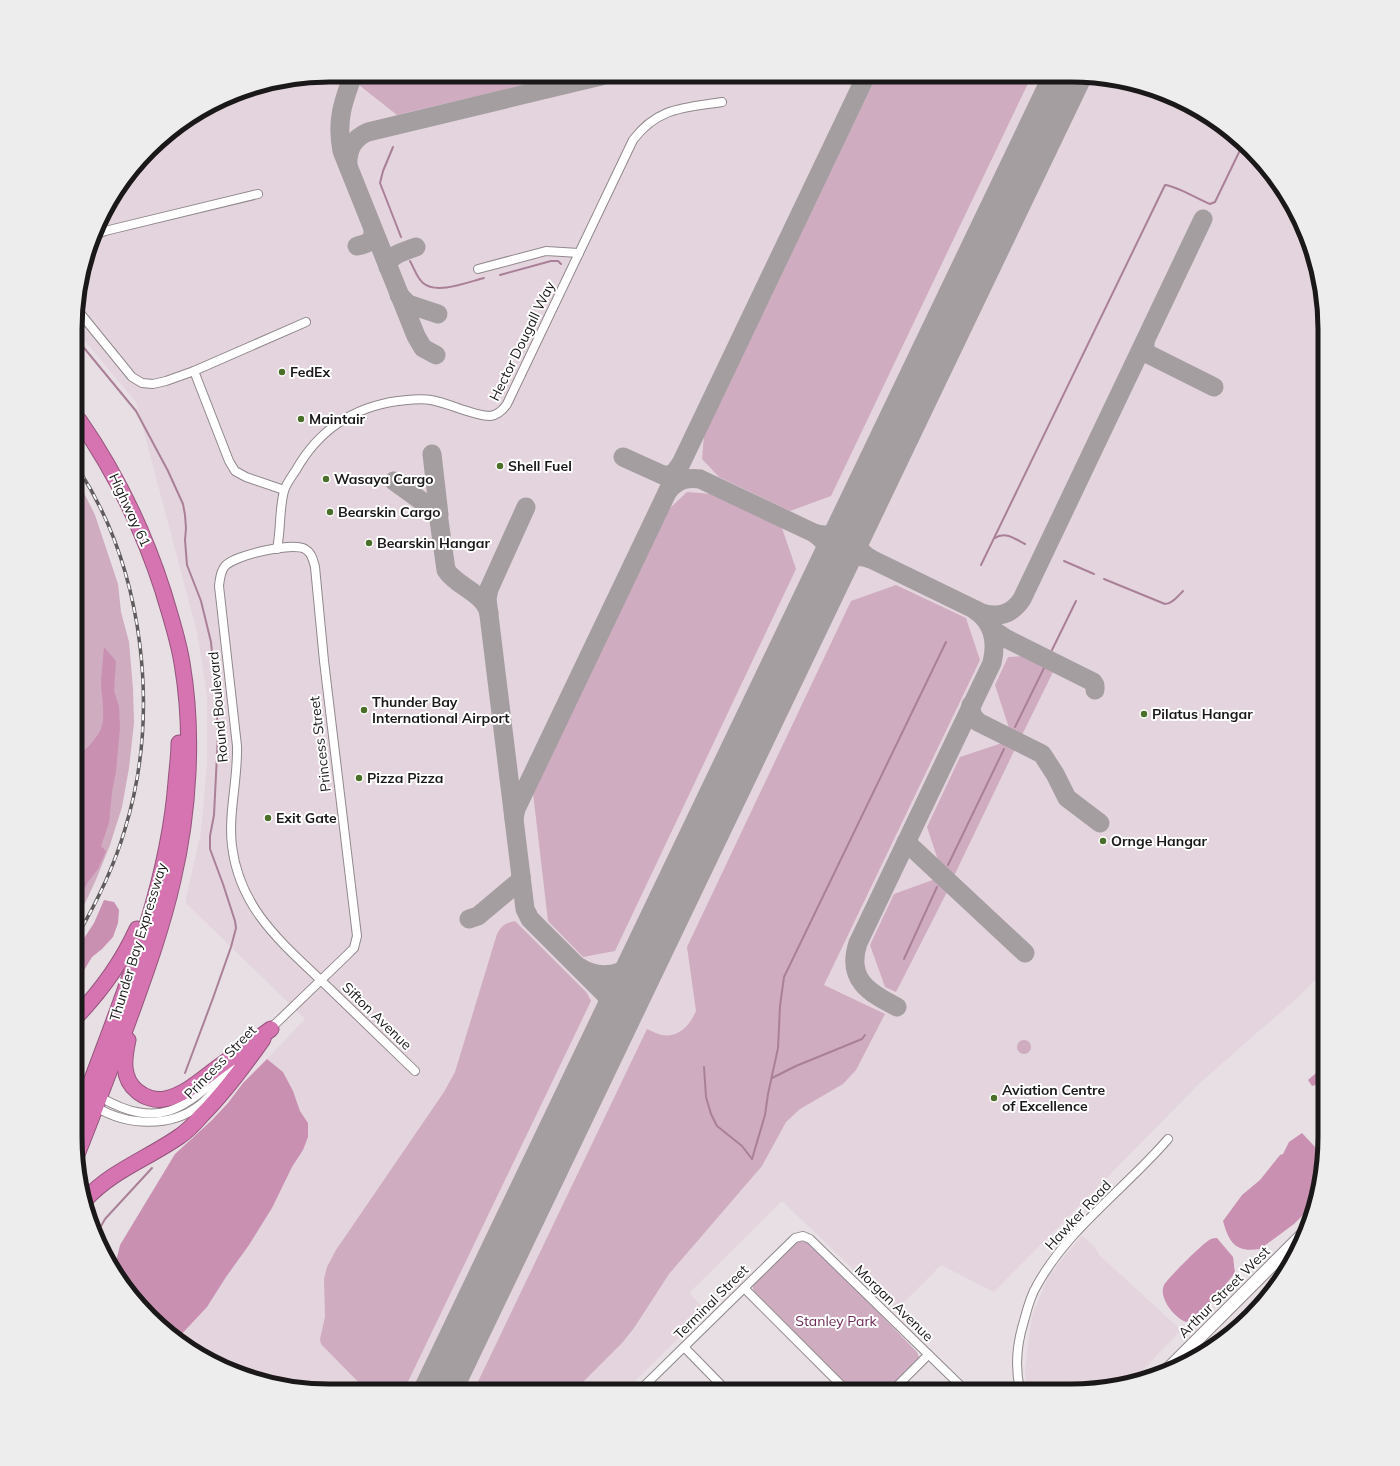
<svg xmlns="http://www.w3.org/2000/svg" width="1400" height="1466" font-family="Mulish,sans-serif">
  <rect width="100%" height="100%" fill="#e7dfe3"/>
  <g fill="#e4d4dd">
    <polygon points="329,75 1104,77 1198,109 1239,138 1282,188 1312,248 1324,313 1324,971 1297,998 1203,1080 994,1292 941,1265 896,1310 782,1201 689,1293 706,1311 626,1390 313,1390 263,1382 202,1357 177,1339 207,1307 226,1277 249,1245 272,1208 292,1167 303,1150 308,1123 300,1111 293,1091 283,1072 267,1059 305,1019 185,902 201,832 207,765 207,695 197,632 136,402 80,335 80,280 109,202 162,138 247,89"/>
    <polygon points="1082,1236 1094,1246 1099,1255 1181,1330 1131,1382 1087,1390 1027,1390 1025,1368 1032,1316 1049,1275"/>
  </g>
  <g fill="#cfacc0">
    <polygon points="363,75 561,76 397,115 359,85"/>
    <polygon points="876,77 1031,77 831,496 790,511 719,477 702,459 704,436"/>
    <polygon points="79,483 95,515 118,584 121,612 129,642 133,689 134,723 129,768 122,807 110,845 95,882 77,920"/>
    <polygon points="687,492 712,494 782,528 796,569 615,951 583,957 548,921 533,793 669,509"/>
    <path d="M896,585L966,618L980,660L824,985L885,1014L856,1070L843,1084L800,1109L786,1122L762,1166L669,1274L634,1328L622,1343L575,1390H474L647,1029C652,1031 657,1034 662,1035C679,1038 690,1025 696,1011L687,947L851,601Z"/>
    <polygon points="1026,656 1054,670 1022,735 1009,728 995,685 1008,657"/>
    <polygon points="1002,743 1015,749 953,878 940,866 927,827 960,757"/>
    <polygon points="938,878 947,888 947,892 896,992 885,987 870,945 894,894"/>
    <path d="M515,921L587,993L591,1001L404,1390H366L321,1344L320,1339L325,1317L324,1279L327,1267L336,1250L444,1092L455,1072L497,934C502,925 506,923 515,921Z"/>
    <circle cx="1024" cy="1047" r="7"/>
    <path d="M801,1241L811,1243L917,1352L919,1357L916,1363L888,1390H852L756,1294C753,1290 751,1287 755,1283L797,1242Z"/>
  </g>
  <g fill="#c990b2">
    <path d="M104,647L116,661L114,691L119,706L120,728L116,771L112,792L109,823L101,846L106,851L98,869L88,882L77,903V826C83,813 85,806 80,792L77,790V757C85,751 97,738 101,729C106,716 101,695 101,680C102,669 103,658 104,647Z"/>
    <polygon points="104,900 114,902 119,910 118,923 113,937 102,949 92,957 83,972 76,980 77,949 94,923"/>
    <polygon points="267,1059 283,1072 293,1091 300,1111 308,1123 308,1137 303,1150 292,1167 272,1208 249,1245 226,1277 207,1307 177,1339 161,1328 118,1278 114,1270 120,1245 175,1154 212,1120 228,1103 243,1083"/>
    <polygon points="1324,1067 1324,1083 1312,1086 1308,1080 1315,1074"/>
    <path d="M1302,1133L1315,1147L1323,1163L1316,1202L1294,1224L1260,1249C1235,1253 1229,1242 1223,1221L1242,1195L1260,1180L1280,1155L1283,1154L1289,1142Z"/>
    <path d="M1217,1238L1233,1257L1235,1273L1205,1310L1186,1322C1175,1318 1158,1298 1164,1285C1167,1279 1205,1241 1211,1239C1213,1238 1215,1238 1217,1238Z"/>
  </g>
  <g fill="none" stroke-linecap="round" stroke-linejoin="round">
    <g stroke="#aa8098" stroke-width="2">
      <polyline points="393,147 383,171 380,183 401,237"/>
      <polyline points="115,196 182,126"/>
      <path d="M410,261C414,268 417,278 423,283C437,295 468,282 484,278"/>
      <polyline points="500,275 551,261 558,261 561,264"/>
      <polyline points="80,343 136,411 168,471 183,504 185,515 186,528 185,540 187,565 201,601 211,642 216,697 218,735 214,815 210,836 210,849 223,884 235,921 236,928 231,947 213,998 185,1073"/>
      <path d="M995,538C1005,531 1015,539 1025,544"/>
      <polyline points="1064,561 1094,574"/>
      <path d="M981,565L1165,185C1177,186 1197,199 1210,204L1215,202L1243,144"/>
      <path d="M1104,579L1165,604C1172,604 1178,596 1183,591"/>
      <polyline points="1052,650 1076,601"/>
      <polyline points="1015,727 1044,668"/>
      <polyline points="948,865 1004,749"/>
      <polyline points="904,959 937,887"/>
      <polyline points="704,1067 706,1097 711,1114 717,1126 742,1146 752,1159"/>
      <polyline points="772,1078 796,1066 862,1039 865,1035"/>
      <polyline points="752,1159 765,1115 768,1094 778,1048 780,1006 784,977 946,642"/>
      <polyline points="96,1235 105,1219 152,1168"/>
    </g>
    <g stroke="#a49ea0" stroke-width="19">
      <path d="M353,75C343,102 336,121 342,151L416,336L423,348L436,355"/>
      <path d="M348,166C347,151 353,138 368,132L601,76"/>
      <path d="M357,246C367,244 373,242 373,231"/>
      <path d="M388,267C388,254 406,251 416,247"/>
      <polyline points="399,295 408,304 438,314"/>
      <polyline points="1145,342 1145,351 1148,354 1214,387"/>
      <polyline points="432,454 439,515"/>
      <polyline points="623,457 665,476 674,473 680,465"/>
      <path d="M394,481L438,513L446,570C457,587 483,592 489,613"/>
      <path d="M668,491C677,480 687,477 700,479L814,533C831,544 833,561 824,578"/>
      <path d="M526,507L489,589L487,599L525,909L530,919L605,994C613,1004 614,1016 609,1028L582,1085"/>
      <path d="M860,514C852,532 852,548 871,559"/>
      <path d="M814,533C844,542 853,520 864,498C869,485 875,473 881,460"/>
      <polyline points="988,623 996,632 1005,638 1093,682 1095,685 1095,690"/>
      <path d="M803,632C809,619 815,607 821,594C831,573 841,548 871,559L982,613C999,618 1012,614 1022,599L1203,219"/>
      <polyline points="971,705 972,715 978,722 1042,754 1055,774 1067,798 1100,823"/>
      <polyline points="514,818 516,809 866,76"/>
      <polyline points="906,842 1025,953"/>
      <polyline points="469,919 478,916 516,884 520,881 521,876"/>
      <path d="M579,967C600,981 629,975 643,955C648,947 652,938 656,930"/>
      <path d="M897,1007C869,993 846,979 858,943L992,663C997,642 993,622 975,610"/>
    </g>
    <polyline stroke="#a49ea0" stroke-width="47" points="438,1390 1067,77"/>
    <defs>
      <g id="street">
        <polyline points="97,234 105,231 258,194"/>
        <polyline points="478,269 546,251 579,253"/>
        <polyline points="80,313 132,377 142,383 153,384 166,381 194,371 306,322"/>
        <polyline points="194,371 229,461 235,471 246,477 284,490"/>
        <path d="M277,549C281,530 279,510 284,491C286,484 292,476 296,470C318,431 353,407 398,401C409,400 420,398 431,400C449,403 473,416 490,416C498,415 503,410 507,404L633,140C658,107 684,108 722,102"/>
        <path d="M269,1030L346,956L354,948L357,936L324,661L315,567C313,560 312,553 305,549C292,542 235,555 225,566C220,572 220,579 219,586L237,746C238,780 228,813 232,846C240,912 286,946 330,989C359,1017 387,1044 415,1071"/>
        <path d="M100,1097C161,1132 186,1107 231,1066"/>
        <path d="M96,1107C127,1126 171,1128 200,1105C210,1097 217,1087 225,1078"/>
        <polyline points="744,1288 846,1390"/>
        <polyline points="684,1347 726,1390"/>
        <polyline points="640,1390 795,1238 803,1236 810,1239 965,1390"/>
        <polyline points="893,1390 928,1355"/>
        <path d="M1020,1390C1015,1368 1017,1343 1024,1321C1027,1310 1030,1297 1036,1287C1068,1228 1125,1189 1168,1139"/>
      </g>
      <g id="secondary">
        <polyline points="76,1080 95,1093"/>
        <polyline points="1166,1371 1303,1234"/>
      </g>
      <g id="highway">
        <path d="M76,1017C101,991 122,962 137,929"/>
        <path d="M128,1040C124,1058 121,1078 137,1091C144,1097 155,1101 165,1099C185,1095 201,1080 217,1068C235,1055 253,1042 271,1029"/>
        <path d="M76,1123C115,1013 167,900 176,782C177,769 179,756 179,743"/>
        <path d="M76,1157C94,1112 111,1067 128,1022C145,975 162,929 173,880C189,812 194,733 182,663C178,638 170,615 163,591C143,529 116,473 79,420"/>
        <path d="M85,1200C111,1171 149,1158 180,1136C189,1130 195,1123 202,1115C225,1092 244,1066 263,1039"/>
      </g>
    </defs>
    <use href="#street" stroke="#90888c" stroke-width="10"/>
    <use href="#secondary" stroke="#90888c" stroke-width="14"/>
    <use href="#highway" stroke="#95547c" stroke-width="17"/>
    <use href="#street" stroke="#fff" stroke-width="8"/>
    <use href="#secondary" stroke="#fff" stroke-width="12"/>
    <use href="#highway" stroke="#d674b2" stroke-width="15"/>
    <defs>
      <path id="rail" d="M77,936C97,902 114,867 125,829C160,715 145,572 79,470"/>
    </defs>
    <use href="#rail" stroke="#605c5e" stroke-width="3.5"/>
    <use href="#rail" stroke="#fff" stroke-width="2" stroke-dasharray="6" stroke-linecap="butt"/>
  </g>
  <g fill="#496f29" stroke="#fff" stroke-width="1.5">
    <circle cx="282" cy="372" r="4"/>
    <circle cx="301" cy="419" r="4"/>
    <circle cx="500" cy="466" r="4"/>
    <circle cx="326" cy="479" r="4"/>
    <circle cx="330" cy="512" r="4"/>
    <circle cx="369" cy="543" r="4"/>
    <circle cx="364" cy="710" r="4"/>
    <circle cx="1144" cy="714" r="4"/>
    <circle cx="359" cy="778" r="4"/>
    <circle cx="268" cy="818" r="4"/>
    <circle cx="1103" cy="841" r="4"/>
    <circle cx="994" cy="1098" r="4"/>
  </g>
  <g text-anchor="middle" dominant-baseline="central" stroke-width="4" stroke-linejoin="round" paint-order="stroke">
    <g font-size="14" fill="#1b1819" stroke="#fff">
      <text transform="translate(522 341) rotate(-64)">Hector Dougall Way</text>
      <text transform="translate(130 510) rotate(65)">Highway 61</text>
      <text transform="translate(218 707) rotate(-95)">Round Boulevard</text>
      <text transform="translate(320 744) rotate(-97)">Princess Street</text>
      <text transform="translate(138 942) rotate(-73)">Thunder Bay Expressway</text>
      <text transform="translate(377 1016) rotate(44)">Sifton Avenue</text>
      <text transform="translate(220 1062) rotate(-46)">Princess Street</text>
      <text transform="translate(1078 1215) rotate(-47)">Hawker Road</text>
      <text transform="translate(1224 1292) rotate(-45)">Arthur Street West</text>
      <text transform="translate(711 1302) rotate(-45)">Terminal Street</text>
      <text transform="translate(894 1303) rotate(44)">Morgan Avenue</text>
    </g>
    <g font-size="14" font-weight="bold" fill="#1b1819" stroke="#fff" text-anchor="start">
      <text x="290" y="372">FedEx</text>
      <text x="309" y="419">Maintair</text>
      <text x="508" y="466">Shell Fuel</text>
      <text x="334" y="479">Wasaya Cargo</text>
      <text x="338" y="512">Bearskin Cargo</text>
      <text x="377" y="543">Bearskin Hangar</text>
      <text x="372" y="702">Thunder Bay<tspan x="372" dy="16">International Airport</tspan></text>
      <text x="1152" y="714">Pilatus Hangar</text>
      <text x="367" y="778">Pizza Pizza</text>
      <text x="276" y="818">Exit Gate</text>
      <text x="1111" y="841">Ornge Hangar</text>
      <text x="1002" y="1090">Aviation Centre<tspan x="1002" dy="16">of Excellence</tspan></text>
    </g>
    <g font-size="14" fill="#6c2855" stroke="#fff">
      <text x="836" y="1321">Stanley Park</text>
    </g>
  </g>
  <path d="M0 0H1400V1466H0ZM329 82H1071A247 247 0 0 1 1318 329V1137A247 247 0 0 1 1071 1384H329A247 247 0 0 1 82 1137V329A247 247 0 0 1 329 82Z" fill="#ededed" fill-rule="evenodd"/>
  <path fill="none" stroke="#1b1819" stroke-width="5" d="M329 82H1071A247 247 0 0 1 1318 329V1137A247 247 0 0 1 1071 1384H329A247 247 0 0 1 82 1137V329A247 247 0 0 1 329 82Z"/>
</svg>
